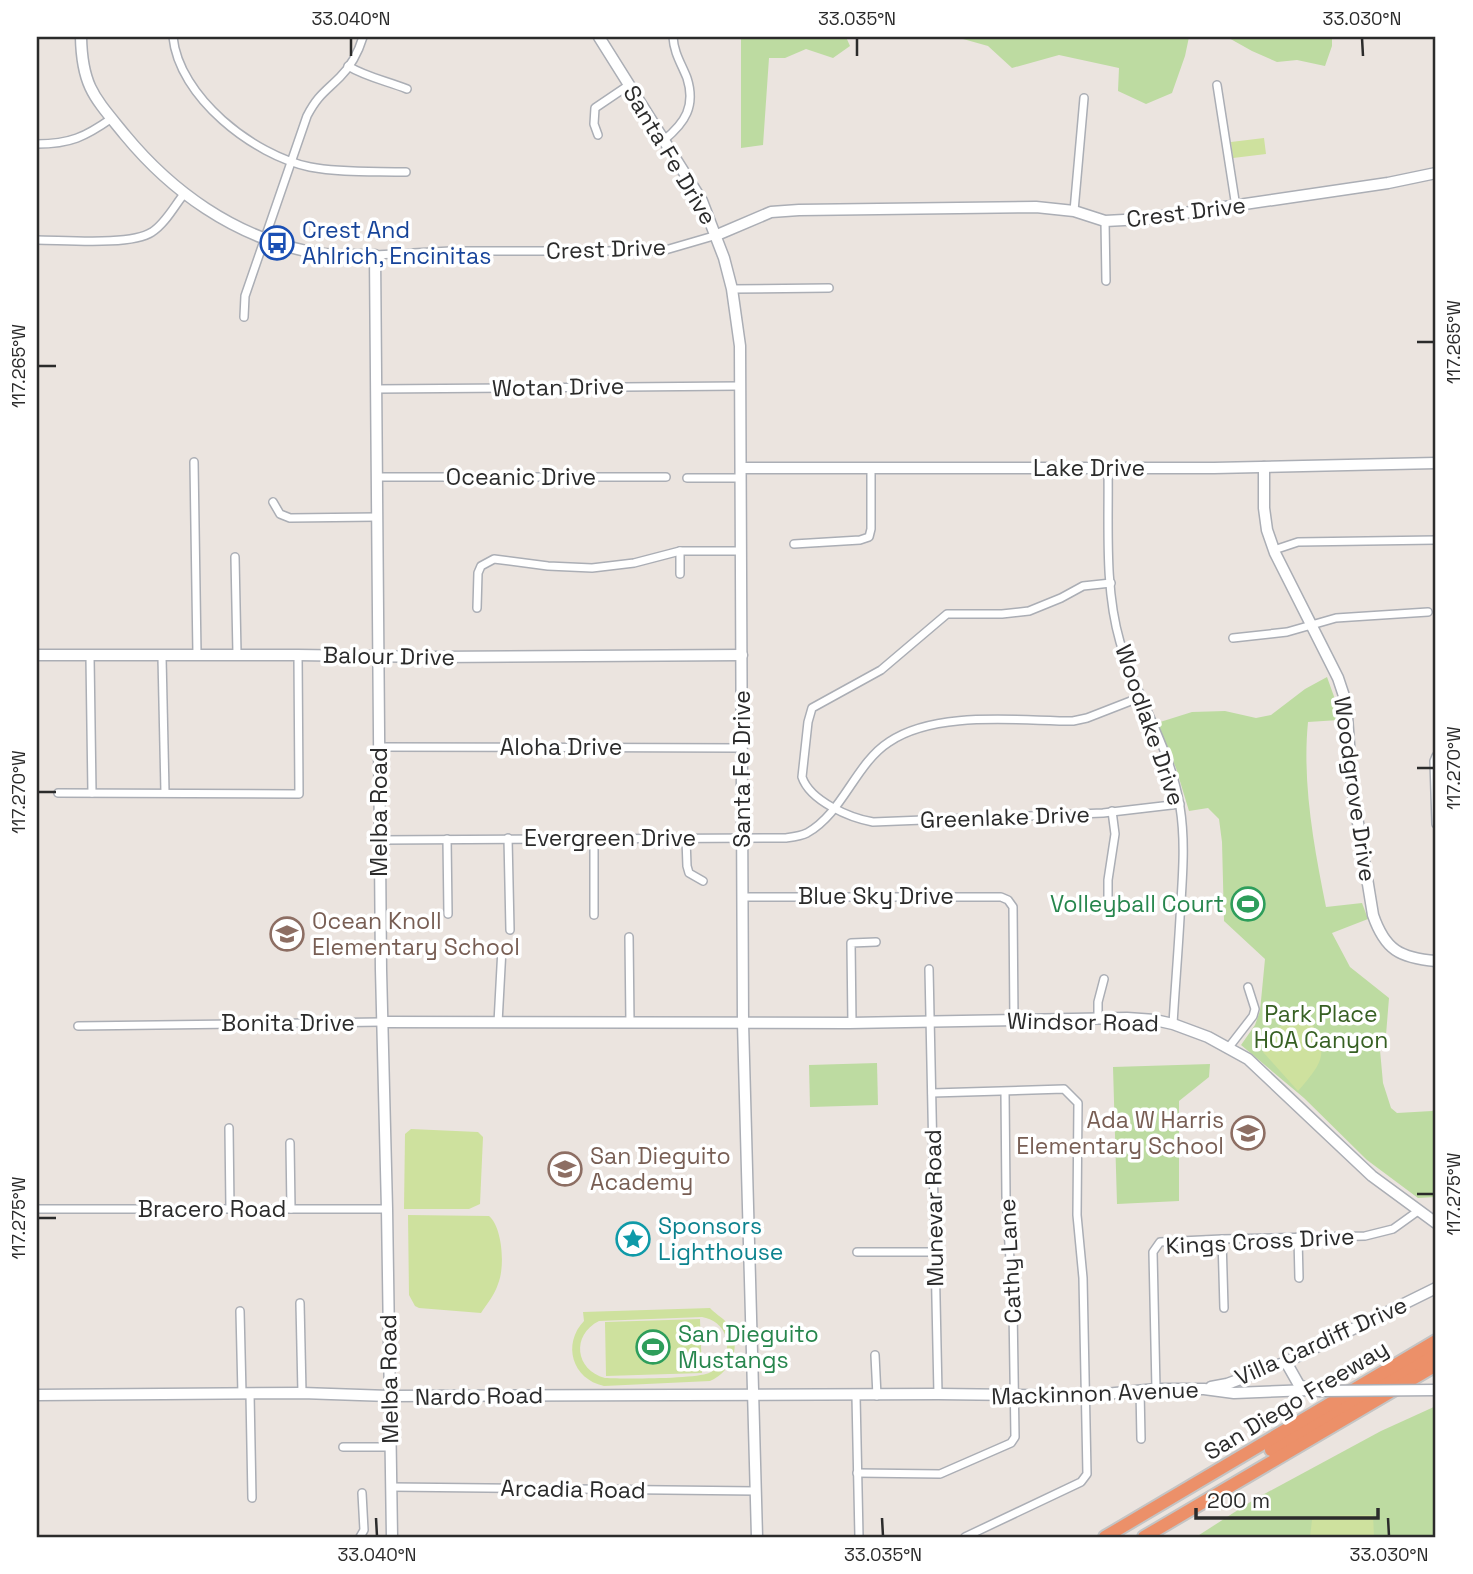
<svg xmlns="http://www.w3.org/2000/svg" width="1473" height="1574" font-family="'Space Grotesk',sans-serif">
  <rect width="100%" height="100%" fill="#ebe4df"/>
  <g fill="#bddba1">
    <polygon points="741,37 846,37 850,46 833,58 806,49 785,58 769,58 763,145 741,148"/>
    <polygon points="956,37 1189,37 1185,56 1172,93 1146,104 1118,91 1119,68 1059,55 1012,68 988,46"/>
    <polygon points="1227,37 1332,37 1332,46 1325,66 1297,60 1277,62 1252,51"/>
    <path d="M1327,677L1336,702L1339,720L1308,722C1302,783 1314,847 1326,907L1362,903L1368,919L1332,933L1350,967L1389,998L1386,1035L1380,1050L1383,1083L1391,1108L1397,1113L1432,1111L1436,1109V1197L1418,1198L1367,1160L1304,1098L1241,1045L1255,1025L1260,1011L1265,959L1224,921L1222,842L1219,819L1208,808L1189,811L1176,768L1157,723L1192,712L1225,711L1256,718L1271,715L1305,689Z"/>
    <polygon points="877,1063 878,1105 810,1107 809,1065"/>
    <polygon points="1210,1064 1209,1077 1179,1101 1179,1201 1117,1204 1113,1067"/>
    <polygon points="1436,1406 1436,1537 1196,1537 1255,1499 1381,1431"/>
  </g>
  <g fill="#cee19e" fill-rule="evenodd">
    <polygon points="1264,138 1266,154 1233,158 1231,142"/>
    <path d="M1307,1012C1326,1052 1329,1056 1298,1091L1263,1052L1266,1034Z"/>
    <polygon points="411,1129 478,1132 483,1137 480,1204 469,1209 404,1209 405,1134"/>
    <path d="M408,1215L489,1216C503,1228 505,1268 498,1284C495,1294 487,1304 481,1313L419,1308L415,1306L409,1295Z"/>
    <path d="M710,1308C714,1313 722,1317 727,1323C743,1343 733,1371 710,1381L604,1386C572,1379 562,1344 584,1321L583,1312ZM702,1317C713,1319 722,1325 726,1337C730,1351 723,1367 709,1373C695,1379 624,1379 605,1378C575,1370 571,1335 599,1321Z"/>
    <polygon points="700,1319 702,1373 606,1376 605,1322"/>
    <polygon points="1373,1515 1374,1537 1310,1537 1312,1520 1321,1516"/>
  </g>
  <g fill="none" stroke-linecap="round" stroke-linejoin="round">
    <defs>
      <g id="street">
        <path d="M173,37C179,97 253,155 310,167C341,173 375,171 406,172"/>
        <path d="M348,66C366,77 387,81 407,89"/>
        <polyline points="1217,85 1236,207"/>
        <polyline points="598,135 594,124 595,108 629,85"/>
        <path d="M664,140C685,123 696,106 687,78C681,63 674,53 673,37"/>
        <path d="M37,144C70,144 85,137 112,118"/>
        <polyline points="1074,211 1084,98"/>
        <polyline points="1105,221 1106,281"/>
        <path d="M37,240C64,240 131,246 152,232C165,224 175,205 184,194"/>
        <polyline points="375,255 451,251 662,251 717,235"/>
        <polyline points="732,289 829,288"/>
        <path d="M244,317L245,296L307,116C318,95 325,92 340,77C351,66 359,50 363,37"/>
        <polyline points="376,389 739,386"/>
        <polyline points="194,462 197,654"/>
        <path d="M1108,468C1109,524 1104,587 1120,642C1137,698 1171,749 1180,807C1186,844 1182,881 1180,918C1178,954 1175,989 1173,1024"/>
        <polyline points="377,477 666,477"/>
        <polyline points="687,478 741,478"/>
        <polyline points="273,502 280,514 290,518 377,517"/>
        <polyline points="794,544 860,540 869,537 871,529 871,468"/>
        <polyline points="1274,550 1298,542 1436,540"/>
        <polyline points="235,557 237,654"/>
        <polyline points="680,574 680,551"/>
        <path d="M1111,583L1083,586L1061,598L1029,611L1002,614H947L881,670L812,708L808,722L802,777C810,801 850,818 873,822L1103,813L1180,804"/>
        <polyline points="477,608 478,573 481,566 494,559 548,566 592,568 634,563 680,551 741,551"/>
        <polyline points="1233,638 1287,632 1336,618 1428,612"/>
        <polyline points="90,657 92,793"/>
        <polyline points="162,657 165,792"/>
        <polyline points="379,747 742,748"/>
        <polyline points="1436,756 1434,761 1436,824"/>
        <polyline points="58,793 299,794 298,655"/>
        <polyline points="508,838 510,930"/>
        <polyline points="447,839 448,914"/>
        <polyline points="594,839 594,915"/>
        <polyline points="686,839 687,866 689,873 703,881"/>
        <path d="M380,840L786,838C793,837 801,836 807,833C843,813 855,764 889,742C936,710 1019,721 1073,721L1087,718L1141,697"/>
        <polyline points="742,897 1001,897 1008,900 1013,907 1014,1020"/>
        <polyline points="1108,910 1108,880 1115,834 1112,811"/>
        <polyline points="629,937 630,1023"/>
        <polyline points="929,969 938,1394"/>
        <polyline points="1098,1018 1098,1002 1104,979"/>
        <polyline points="498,1023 502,948"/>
        <polyline points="852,1023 851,943 876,942"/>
        <polyline points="78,1026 382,1022"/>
        <polyline points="1229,1047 1253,1016 1255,1009 1248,987"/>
        <polyline points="932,1093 1064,1089 1078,1103 1077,1215 1083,1278 1087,1474 1081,1482 965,1537"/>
        <polyline points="229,1128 230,1209"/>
        <polyline points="290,1143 291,1209"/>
        <polyline points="37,1209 387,1209"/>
        <polyline points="1298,1237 1299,1278"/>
        <polyline points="1222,1239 1224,1308"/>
        <polyline points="857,1252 934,1252"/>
        <polyline points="300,1303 302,1393"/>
        <polyline points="240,1311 242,1394"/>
        <polyline points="875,1355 877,1396"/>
        <polyline points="1156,1389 1153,1252 1160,1242 1222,1239 1365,1236 1393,1229 1418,1211"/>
        <polyline points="1140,1390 1141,1439"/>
        <polyline points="250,1394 252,1498"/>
        <polyline points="856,1396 859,1537"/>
        <polyline points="343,1447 390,1447"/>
        <polyline points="857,1473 940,1474 1011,1443 1015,1437 1013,1308 1006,1196 1005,1092"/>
        <polyline points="391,1487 756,1491"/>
        <polyline points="360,1537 364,1530 362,1493"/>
      </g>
      <g id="secondary">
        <path d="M81,37C82,87 95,98 125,135C172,192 233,235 306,251C328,256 352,255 375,255L381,970L387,1209L392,1537"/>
        <polyline points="599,37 702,201 724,258 732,289 740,346 743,1023 757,1537"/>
        <polyline points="717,235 771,212 799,210 1036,207 1074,211 1105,221 1143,219 1388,183 1436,173"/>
        <path d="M1264,467V508L1267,530L1275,553L1338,678L1346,702L1352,786L1373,915C1385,950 1400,958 1436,961"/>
        <polyline points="741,468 1214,468 1436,463"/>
        <polyline points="37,655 298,655 434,657 742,655"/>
        <polyline points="382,1022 849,1023 1127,1018 1155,1020 1173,1024 1208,1037 1248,1059 1372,1176 1436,1223"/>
        <polyline points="1286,1362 1299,1385 1309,1389"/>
        <polyline points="1211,1387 1227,1384 1286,1362 1436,1288"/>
        <polyline points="37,1395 302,1393 389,1396 938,1394 1085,1396 1156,1389 1204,1389 1234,1393 1310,1390 1319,1391"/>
      </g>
      <g id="highway">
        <polyline points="1271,1450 1436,1352"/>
        <polyline points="1105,1537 1436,1341"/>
        <polyline points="1144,1537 1436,1365"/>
      </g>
    </defs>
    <use href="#street" stroke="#abaeb5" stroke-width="10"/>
    <use href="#secondary" stroke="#abaeb5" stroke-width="13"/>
    <use href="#highway" stroke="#c4c4c4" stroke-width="16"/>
    <use href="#street" stroke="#fff" stroke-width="7"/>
    <use href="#secondary" stroke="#fff" stroke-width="10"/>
    <use href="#highway" stroke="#ec9069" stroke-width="12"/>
    <defs>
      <polyline id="secondary-bridge" points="1319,1391 1436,1390"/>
    </defs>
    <use href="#secondary-bridge" stroke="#abaeb5" stroke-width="13" stroke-linecap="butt"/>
    <use href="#secondary-bridge" stroke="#fff" stroke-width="10"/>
  </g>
  <path fill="none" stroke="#2b2b2b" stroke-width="2.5" d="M351,38V56M857,38V56M1362,38L1363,56M1417,342H1434M38,366H56M1417,768H1434M38,792H56M1417,1194H1434M38,1218H56M376,1518L377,1536M882,1518L883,1536M1388,1518L1389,1536"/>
  <defs>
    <symbol id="bus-ring" viewBox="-11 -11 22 22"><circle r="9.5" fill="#fff" stroke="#1a4fb4" stroke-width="1.5"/><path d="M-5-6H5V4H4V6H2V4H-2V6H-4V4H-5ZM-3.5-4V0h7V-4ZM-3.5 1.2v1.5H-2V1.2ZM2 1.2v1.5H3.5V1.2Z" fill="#1a4fb4"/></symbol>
    <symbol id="stadium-ring" viewBox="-11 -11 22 22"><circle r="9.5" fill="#fff" stroke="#2e9e5b" stroke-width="1.5"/><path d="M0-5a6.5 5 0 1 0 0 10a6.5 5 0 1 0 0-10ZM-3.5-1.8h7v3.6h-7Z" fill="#2e9e5b"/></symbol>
    <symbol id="school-ring" viewBox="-11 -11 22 22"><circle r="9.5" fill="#fff" stroke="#8d6e63" stroke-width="1.5"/><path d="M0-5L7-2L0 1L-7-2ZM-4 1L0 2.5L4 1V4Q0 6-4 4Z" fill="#8d6e63"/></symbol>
    <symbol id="sight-ring" viewBox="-11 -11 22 22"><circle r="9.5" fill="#fff" stroke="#0f9aa8" stroke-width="1.5"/><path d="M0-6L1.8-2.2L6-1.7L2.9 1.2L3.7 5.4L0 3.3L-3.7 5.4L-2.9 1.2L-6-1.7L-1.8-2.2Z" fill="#0f9aa8"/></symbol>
  </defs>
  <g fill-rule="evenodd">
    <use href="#bus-ring" x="258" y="224" width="38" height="38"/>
    <use href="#stadium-ring" x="1229" y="885" width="38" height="38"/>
    <use href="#school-ring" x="268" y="915" width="38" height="38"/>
    <use href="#school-ring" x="1229" y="1114" width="38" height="38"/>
    <use href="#school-ring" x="546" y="1150" width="38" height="38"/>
    <use href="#sight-ring" x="614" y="1220" width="38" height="38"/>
    <use href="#stadium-ring" x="634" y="1328" width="38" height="38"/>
  </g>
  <g text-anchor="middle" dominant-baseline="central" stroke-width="7" stroke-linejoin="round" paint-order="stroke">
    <g font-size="23" fill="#2b2b2b" stroke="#fff">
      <text transform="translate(670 155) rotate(59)">Santa Fe Drive</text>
      <text transform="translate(1186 212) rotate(-7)">Crest Drive</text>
      <text transform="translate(606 249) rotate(-2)">Crest Drive</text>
      <text transform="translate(558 387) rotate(-1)">Wotan Drive</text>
      <text x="1089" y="468">Lake Drive</text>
      <text x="521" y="477">Oceanic Drive</text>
      <text transform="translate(389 656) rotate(1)">Balour Drive</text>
      <text transform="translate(1150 725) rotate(71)">Woodlake Drive</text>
      <text x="561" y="747">Aloha Drive</text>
      <text transform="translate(742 769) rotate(-90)">Santa Fe Drive</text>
      <text transform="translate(1355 789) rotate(82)">Woodgrove Drive</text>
      <text transform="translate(379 812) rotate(-90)">Melba Road</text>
      <text transform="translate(1005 817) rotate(-2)">Greenlake Drive</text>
      <text x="610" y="838">Evergreen Drive</text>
      <text x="876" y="896">Blue Sky Drive</text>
      <text transform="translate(1083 1022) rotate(1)">Windsor Road</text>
      <text x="288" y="1023">Bonita Drive</text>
      <text transform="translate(934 1208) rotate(-91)">Munevar Road</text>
      <text x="212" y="1209">Bracero Road</text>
      <text transform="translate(1260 1241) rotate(-3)">Kings Cross Drive</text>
      <text transform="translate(1010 1261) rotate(-93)">Cathy Lane</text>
      <text transform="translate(1321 1341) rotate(-24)">Villa Cardiff Drive</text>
      <text transform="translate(389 1379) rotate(-91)">Melba Road</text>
      <text transform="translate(1095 1393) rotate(-2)">Mackinnon Avenue</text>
      <text transform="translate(479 1396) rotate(-1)">Nardo Road</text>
      <text transform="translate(1296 1400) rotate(-31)">San Diego Freeway</text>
      <text transform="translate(573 1489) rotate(1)">Arcadia Road</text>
    </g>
    <g font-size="23" fill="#164399" stroke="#fff" text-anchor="start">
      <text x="302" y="230">Crest And<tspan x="302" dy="26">Ahlrich, Encinitas</tspan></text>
    </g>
    <g font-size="23" fill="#27864d" stroke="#fff" text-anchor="end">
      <text x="1224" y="904">Volleyball Court</text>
      <text x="678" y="1334" text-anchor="start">San Dieguito<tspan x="678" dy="26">Mustangs</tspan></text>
    </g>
    <g font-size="23" fill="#785e54" stroke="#fff" text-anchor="start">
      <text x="312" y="921">Ocean Knoll<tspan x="312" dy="26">Elementary School</tspan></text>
      <text x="1224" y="1120" text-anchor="end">Ada W Harris<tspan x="1224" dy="26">Elementary School</tspan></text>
      <text x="590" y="1156">San Dieguito<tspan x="590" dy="26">Academy</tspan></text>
    </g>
    <g font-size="23" fill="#376023" stroke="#fff">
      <text x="1321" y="1014">Park Place<tspan x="1321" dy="26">HOA Canyon</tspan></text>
    </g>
    <g font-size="23" fill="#0d838f" stroke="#fff" text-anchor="start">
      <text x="658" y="1226">Sponsors<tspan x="658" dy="26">Lighthouse</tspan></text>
    </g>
  </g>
  <rect width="1473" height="1574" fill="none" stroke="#ffffff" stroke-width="77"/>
  <path d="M1196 1508v10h182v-10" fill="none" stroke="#2b2b2b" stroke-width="3.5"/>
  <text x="1207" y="1508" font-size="21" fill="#2b2b2b" stroke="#ffffff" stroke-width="5" paint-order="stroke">200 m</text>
  <rect x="38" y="38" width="1396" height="1498" fill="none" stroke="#2b2b2b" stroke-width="2.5"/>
  <g font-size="18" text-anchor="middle" fill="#2b2b2b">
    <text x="351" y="25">33.040°N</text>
    <text x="857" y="25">33.035°N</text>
    <text x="1362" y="25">33.030°N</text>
    <text transform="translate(1454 342) rotate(-90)" y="6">117.265°W</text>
    <text transform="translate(19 366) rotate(-90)" y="6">117.265°W</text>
    <text transform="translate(1454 768) rotate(-90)" y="6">117.270°W</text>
    <text transform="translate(19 792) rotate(-90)" y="6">117.270°W</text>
    <text transform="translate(1454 1194) rotate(-90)" y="6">117.275°W</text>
    <text transform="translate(19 1218) rotate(-90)" y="6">117.275°W</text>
    <text x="377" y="1561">33.040°N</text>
    <text x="883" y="1561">33.035°N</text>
    <text x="1389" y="1561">33.030°N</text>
  </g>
</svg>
